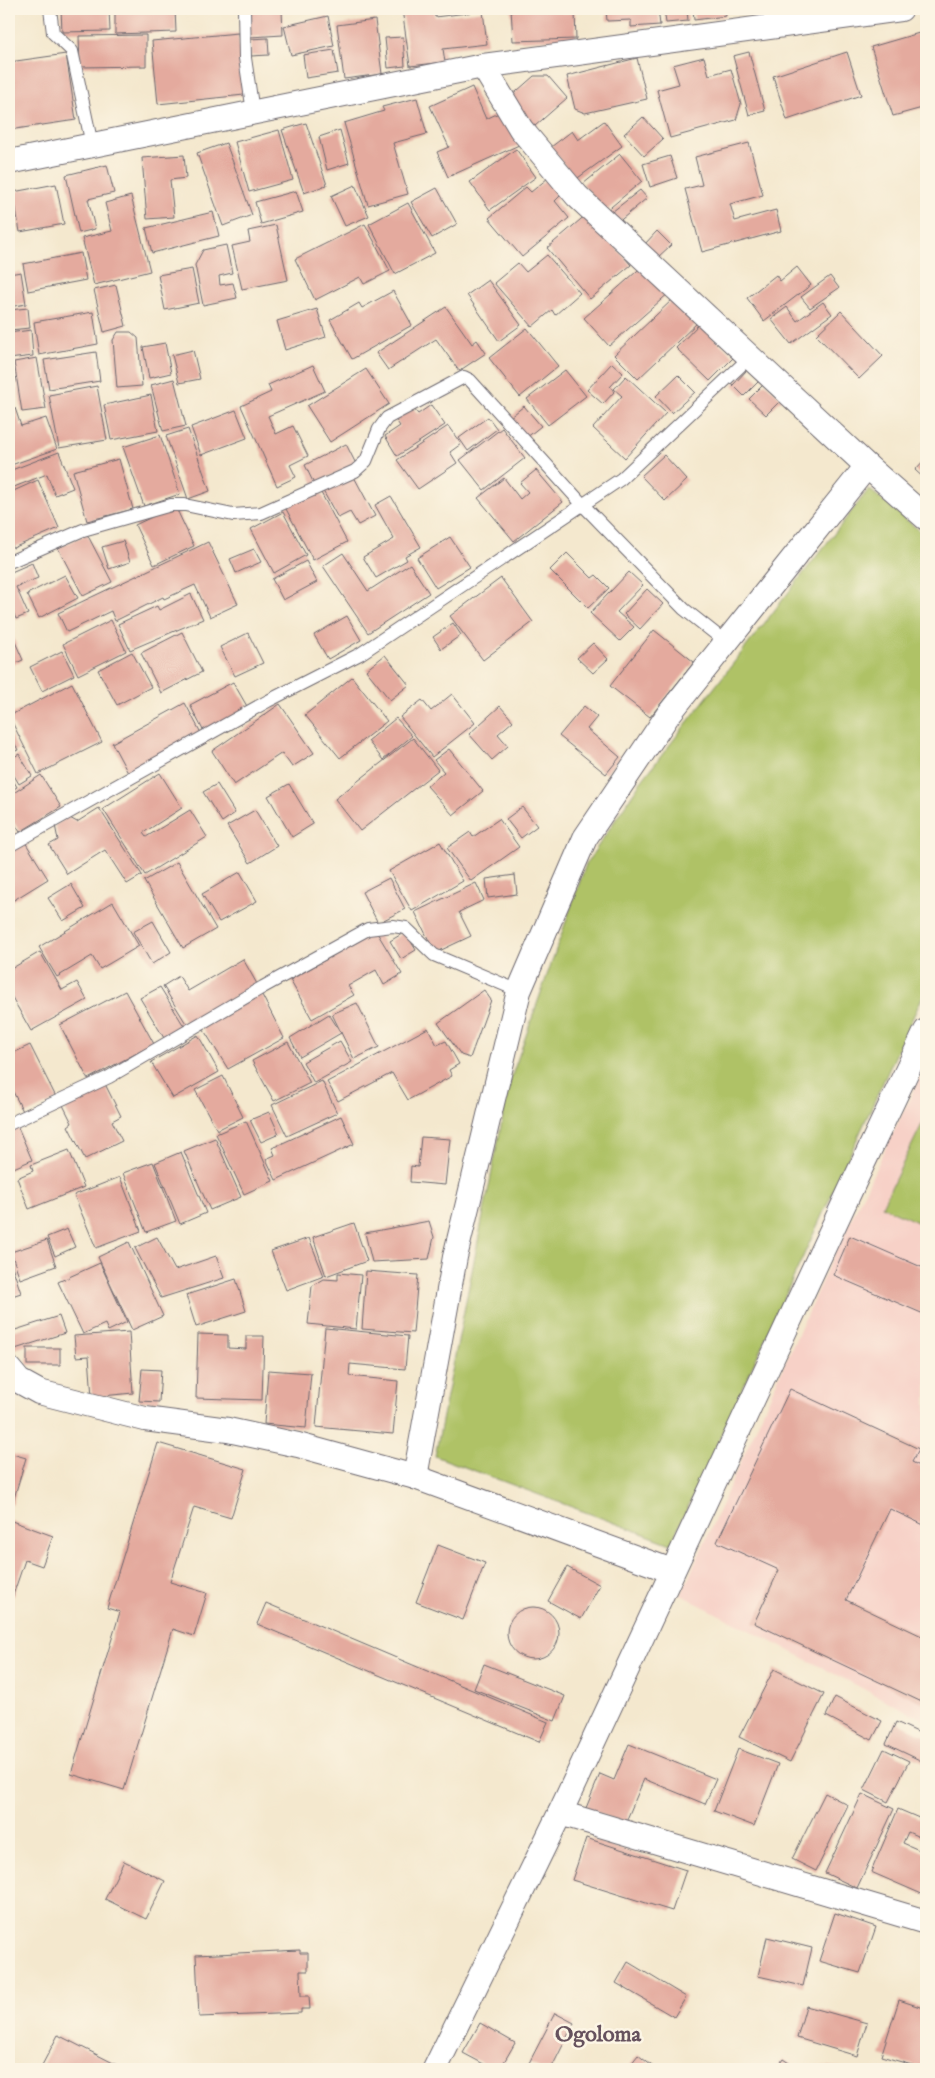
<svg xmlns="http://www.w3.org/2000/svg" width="935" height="2078" font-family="'IM FELL English',serif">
  <rect width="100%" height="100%" fill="#fcf5e5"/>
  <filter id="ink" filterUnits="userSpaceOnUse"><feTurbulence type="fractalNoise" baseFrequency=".02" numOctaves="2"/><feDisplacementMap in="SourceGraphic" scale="10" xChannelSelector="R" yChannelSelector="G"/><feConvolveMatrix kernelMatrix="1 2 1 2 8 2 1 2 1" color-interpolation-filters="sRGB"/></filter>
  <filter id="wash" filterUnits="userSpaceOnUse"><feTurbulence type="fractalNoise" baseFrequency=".0096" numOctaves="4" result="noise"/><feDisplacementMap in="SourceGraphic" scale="20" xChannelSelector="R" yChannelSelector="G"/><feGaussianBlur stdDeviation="1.12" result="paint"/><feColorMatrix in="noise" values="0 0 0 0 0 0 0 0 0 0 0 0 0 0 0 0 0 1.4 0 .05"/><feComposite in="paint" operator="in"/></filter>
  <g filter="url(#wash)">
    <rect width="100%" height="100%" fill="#f4e8ce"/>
    <polygon fill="#f7d1c7" points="926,1065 926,1721 681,1595 829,1265"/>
    <g fill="#afc266" stroke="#687250">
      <polygon points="869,489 926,536 926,989 671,1544 435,1456 510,1081 586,864 640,783"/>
      <polygon points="926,1116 926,1226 882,1206"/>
    </g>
    <g id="blocks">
      <g fill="#e4aa9e">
        <polygon points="61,9 109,9 110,31 62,32"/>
        <polygon points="115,9 175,9 176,32 115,34"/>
        <polygon points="402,9 434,9 435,17 483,11 487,44 443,49 445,62 410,66"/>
        <polygon points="511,9 562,9 563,13 575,12 576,39 513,41"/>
        <polygon points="606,9 658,9 660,25 631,27 631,20 607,21"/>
        <polygon points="664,9 687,9 688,21 666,23"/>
        <polygon points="693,9 725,9 726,16 694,20"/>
        <polygon points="282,10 283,35 250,37 249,11"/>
        <polygon points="328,16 334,46 291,55 284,26"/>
        <polygon points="375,20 382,74 344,79 337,25"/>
        <polygon points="926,31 926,107 893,116 871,47"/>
        <polygon points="238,33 244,95 158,104 152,41"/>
        <polygon points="146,35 146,66 80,67 79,36"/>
        <polygon points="403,37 405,66 388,68 385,38"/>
        <polygon points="268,38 269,55 251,56 250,39"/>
        <polygon points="334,50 338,73 306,78 303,55"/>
        <polygon points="749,52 765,111 749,115 733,56"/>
        <polygon points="847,52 861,95 787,120 773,76"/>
        <polygon points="66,54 76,120 9,130 9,62"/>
        <polygon points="704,57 709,75 731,69 741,104 736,120 670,138 657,90 679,84 673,65"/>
        <polygon points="637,58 647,99 585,113 575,109 567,76"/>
        <polygon points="534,76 548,76 567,98 535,126 509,98"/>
        <polygon points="472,87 486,119 503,111 519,145 448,177 437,152 449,147 430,106"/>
        <polygon points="417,98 427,134 393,143 408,194 368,205 344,123 384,111 382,107"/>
        <polygon points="643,117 663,139 644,156 624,134"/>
        <polygon points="604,121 622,146 575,180 551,147 572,131 578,140"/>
        <polygon points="306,123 327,185 304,193 282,130"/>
        <polygon points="279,130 293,180 249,192 235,142"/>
        <polygon points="340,130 349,163 327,170 319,137"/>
        <polygon points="226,143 252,215 223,226 197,153"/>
        <polygon points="749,143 763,195 730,204 735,221 776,210 781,231 702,252 685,189 702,185 695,157"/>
        <polygon points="516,149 536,177 490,210 470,182"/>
        <polygon points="620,154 642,181 605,212 583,184"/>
        <polygon points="184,155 186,178 170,180 174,217 147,219 142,158"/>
        <polygon points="670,156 677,178 650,187 643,164"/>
        <polygon points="107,165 114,193 88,199 95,229 79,233 66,175"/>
        <polygon points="548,178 561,195 555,201 569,218 522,257 489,218 526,187 531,192"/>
        <polygon points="56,184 64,224 20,232 13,192"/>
        <polygon points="355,185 369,216 345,226 331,196"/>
        <polygon points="437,188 457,224 432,238 411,202"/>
        <polygon points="640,190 647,198 616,224 608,215"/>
        <polygon points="296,191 303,212 261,224 255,202"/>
        <polygon points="131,196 150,271 94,285 82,238 112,231 105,203"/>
        <polygon points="408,203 435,253 395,274 369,224"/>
        <polygon points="213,212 219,236 152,253 146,228"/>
        <polygon points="587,214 631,265 590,299 547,248"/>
        <polygon points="365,224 390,271 364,284 360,277 315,300 295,259"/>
        <polygon points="276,225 288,280 242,289 232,246 250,242 248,231"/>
        <polygon points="657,231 671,245 657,258 644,245"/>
        <polygon points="226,245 232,273 219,276 220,285 233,283 237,298 203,305 195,265 203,250"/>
        <polygon points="81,253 86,280 28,291 23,264"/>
        <polygon points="547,255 580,293 555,315 552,310 532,327 494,283 518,263 526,272"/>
        <polygon points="645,264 670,292 609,346 584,318"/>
        <polygon points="797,267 811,285 764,321 747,298 776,275 780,281"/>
        <polygon points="192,269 199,303 165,310 158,275"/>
        <polygon points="21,272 26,304 9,307 9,274"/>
        <polygon points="830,276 839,288 810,308 801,297"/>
        <polygon points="488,280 521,325 499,341 467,295"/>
        <polygon points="116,285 126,326 104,332 94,290"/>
        <polygon points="393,291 412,325 352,359 330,320 359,303 362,308"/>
        <polygon points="674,298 698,322 638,379 614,355"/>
        <polygon points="823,302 832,314 791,344 771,319 787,307 797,321"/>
        <polygon points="446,307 472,344 477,340 486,353 459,371 436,339 388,370 376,353"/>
        <polygon points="28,308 30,328 9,330 9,310"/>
        <polygon points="317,309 326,337 285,350 277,321"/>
        <polygon points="841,311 883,356 859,379 816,335"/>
        <polygon points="93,312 98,344 39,355 34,322"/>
        <polygon points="699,324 734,357 710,381 676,348"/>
        <polygon points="527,328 558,366 520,397 489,358"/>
        <polygon points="31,330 33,356 9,359 9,333"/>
        <polygon points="118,332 131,332 138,338 142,386 117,388 113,340"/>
        <polygon points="165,343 171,373 149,378 143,347"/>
        <polygon points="193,350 200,379 179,383 172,355"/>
        <polygon points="96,352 100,381 49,389 44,360"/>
        <polygon points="37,358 46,409 22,412 14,362"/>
        <polygon points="612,363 623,373 610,387 615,391 603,404 587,390"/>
        <polygon points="313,365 325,391 268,416 276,434 293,426 308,456 290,465 296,477 277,486 241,406 271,392 268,385"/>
        <polygon points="366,369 389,404 330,442 307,406"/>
        <polygon points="565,370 586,396 548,425 527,399"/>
        <polygon points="747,370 759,381 744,396 733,385"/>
        <polygon points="678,375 695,392 672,413 656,396"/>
        <polygon points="626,376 666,413 625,458 593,428 622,396 614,389"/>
        <polygon points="174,379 186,426 163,431 151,385"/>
        <polygon points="765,383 782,399 766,415 749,399"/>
        <polygon points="97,386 107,440 59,448 49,395"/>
        <polygon points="151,395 158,431 111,440 104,405"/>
        <polygon points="431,405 445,425 397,456 385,436 400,426 395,419 413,408 418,414"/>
        <polygon points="524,406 541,426 526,438 509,418"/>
        <polygon points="15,408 21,426 46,418 57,449 11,465 9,460 9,410"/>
        <polygon points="236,410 247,438 201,455 191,427"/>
        <polygon points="488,417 497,429 468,451 459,438"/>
        <polygon points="448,426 461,444 450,452 457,463 418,489 397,460"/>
        <polygon points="502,428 525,458 484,490 460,460"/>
        <polygon points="188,429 210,491 188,499 166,436"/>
        <polygon points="160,435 180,494 144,506 123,447"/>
        <polygon points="346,444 356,464 314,484 305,465"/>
        <polygon points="59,452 73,488 55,495 47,474 9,489 9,471"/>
        <polygon points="664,455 687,480 665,501 641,476"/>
        <polygon points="926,458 926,480 915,470"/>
        <polygon points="119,459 133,509 87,521 73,471"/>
        <polygon points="536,470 563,502 514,541 478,498 504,478 520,499 528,492 520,483"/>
        <polygon points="353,475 375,516 358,525 350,512 338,518 323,491"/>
        <polygon points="38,480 59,528 13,548 9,538 9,493"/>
        <polygon points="319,489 347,542 313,560 285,507"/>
        <polygon points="391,496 421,547 405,556 407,560 376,578 363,557 394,539 375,505"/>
        <polygon points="169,509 178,512 194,546 154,565 135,525"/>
        <polygon points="283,512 306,555 274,573 251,529"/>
        <polygon points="87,534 112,582 83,596 58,548"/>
        <polygon points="450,537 470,567 436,588 417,558"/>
        <polygon points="123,541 130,562 109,569 102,547"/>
        <polygon points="208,542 238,604 210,617 195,585 164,599 163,597 115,621 111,611 67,632 58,613"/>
        <polygon points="254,549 261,562 236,573 230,559"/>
        <polygon points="343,553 368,591 410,564 429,593 368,633 323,566"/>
        <polygon points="567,553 592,578 596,575 609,588 588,608 550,570"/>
        <polygon points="306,561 317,582 283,600 272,579"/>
        <polygon points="32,563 38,578 16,587 28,614 16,619 9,603 9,573"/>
        <polygon points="629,572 643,585 617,612 634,627 620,641 590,613"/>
        <polygon points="65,575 78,598 39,618 27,594"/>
        <polygon points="501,578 533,622 483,660 450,616"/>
        <polygon points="647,589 663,604 640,629 624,614"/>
        <polygon points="191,594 203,619 130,650 118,624 157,606 159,610"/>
        <polygon points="347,616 361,640 328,659 314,635"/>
        <polygon points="111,620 126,651 78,675 63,644"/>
        <polygon points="453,623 461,635 441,649 433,637"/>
        <polygon points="9,628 23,660 9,666"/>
        <polygon points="654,630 694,662 650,717 610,686"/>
        <polygon points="182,632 202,672 161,693 141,653"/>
        <polygon points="248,633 263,663 235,676 220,647"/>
        <polygon points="593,643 608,659 593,673 577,658"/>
        <polygon points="62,651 74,675 42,691 30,667"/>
        <polygon points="132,652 151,687 117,705 98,670"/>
        <polygon points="385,655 409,685 390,700 366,670"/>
        <polygon points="352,677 387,721 340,758 305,715"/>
        <polygon points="233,682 248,708 204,732 190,705"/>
        <polygon points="72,683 102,742 38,774 9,716"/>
        <polygon points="452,694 475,723 432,757 400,717 422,700 431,711"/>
        <polygon points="185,703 201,733 128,773 112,743"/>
        <polygon points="280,704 314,753 292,767 282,753 234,785 212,751"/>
        <polygon points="500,706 513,721 498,734 508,746 492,760 469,734"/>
        <polygon points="584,706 597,717 587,729 620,757 606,774 559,736"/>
        <polygon points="396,718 412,736 383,760 368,741"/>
        <polygon points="9,732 18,750 9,754"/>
        <polygon points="413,738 438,770 360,831 335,799"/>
        <polygon points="449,749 483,791 453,815 427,786 444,772 434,760"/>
        <polygon points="19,754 32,776 19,784 9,767 9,760"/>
        <polygon points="9,773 17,787 9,792"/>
        <polygon points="160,773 182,808 143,833 146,837 190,810 207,837 145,875 103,809"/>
        <polygon points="41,775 61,807 20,832 9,815 9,796"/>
        <polygon points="217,784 235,813 222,822 203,792"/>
        <polygon points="289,784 313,824 292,837 268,796"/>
        <polygon points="522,807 537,826 521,838 506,819"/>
        <polygon points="99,808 142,875 127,884 105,850 67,874 49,845 58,840 55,825 68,817 77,822"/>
        <polygon points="255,810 277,846 250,863 227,826"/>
        <polygon points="499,819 519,847 471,881 447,848 470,832 473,837"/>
        <polygon points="9,821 17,837 9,841"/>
        <polygon points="25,842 48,879 9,903 9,852"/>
        <polygon points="440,842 463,881 412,911 389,871"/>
        <polygon points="177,862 216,929 183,948 144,881"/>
        <polygon points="240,872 257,901 219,922 202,894"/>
        <polygon points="515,875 517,894 488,898 486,879"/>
        <polygon points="389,878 405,909 378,923 362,892"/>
        <polygon points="476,883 484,900 459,912 471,936 435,953 415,912"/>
        <polygon points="71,884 85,908 63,921 48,898"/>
        <polygon points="113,902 139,946 100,969 92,956 57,977 39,947"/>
        <polygon points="153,921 171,952 152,964 133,932"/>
        <polygon points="376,931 402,974 384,985 376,970 348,986 354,995 312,1019 290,980"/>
        <polygon points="405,932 416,950 401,959 390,941"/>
        <polygon points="40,952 62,990 77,982 87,1000 31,1031 9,992 9,970"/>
        <polygon points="243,959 257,984 187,1025 163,986 179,976 188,991"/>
        <polygon points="160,987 184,1026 164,1038 140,998"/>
        <polygon points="484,990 491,1000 470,1058 461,1055 438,1023"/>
        <polygon points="125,991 154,1044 88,1079 60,1025"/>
        <polygon points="261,993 284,1038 228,1069 202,1027"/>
        <polygon points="357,1003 379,1047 354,1059 332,1014"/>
        <polygon points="329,1014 341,1033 300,1057 290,1038"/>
        <polygon points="428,1028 437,1045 446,1041 459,1064 449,1070 452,1076 408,1100 392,1073 338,1101 327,1082"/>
        <polygon points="198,1035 219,1072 173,1098 151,1062"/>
        <polygon points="340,1041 352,1062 314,1083 303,1062"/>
        <polygon points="288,1042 310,1083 274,1101 252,1061"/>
        <polygon points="30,1045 57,1099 25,1115 9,1084 9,1055"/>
        <polygon points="223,1076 243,1117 217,1130 195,1090"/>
        <polygon points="322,1081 337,1113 287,1136 272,1105"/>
        <polygon points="105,1084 121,1116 112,1121 122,1141 85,1159 68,1126 72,1123 63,1105"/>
        <polygon points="269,1112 279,1134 261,1142 250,1120"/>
        <polygon points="341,1116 354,1144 276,1180 266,1159 275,1155 272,1148"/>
        <polygon points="246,1121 273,1181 244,1194 216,1134"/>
        <polygon points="17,1125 32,1160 9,1170 9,1128"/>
        <polygon points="421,1137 450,1139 445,1185 410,1182 411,1166 418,1167"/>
        <polygon points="215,1138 241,1197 210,1210 184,1151"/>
        <polygon points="69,1150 84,1187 29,1209 17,1178 33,1171 31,1165"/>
        <polygon points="181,1152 206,1213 180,1224 155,1163"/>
        <polygon points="153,1162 176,1221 146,1232 123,1173"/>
        <polygon points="120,1177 141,1231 96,1248 74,1195"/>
        <polygon points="429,1221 434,1237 429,1259 372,1262 365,1233"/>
        <polygon points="354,1223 367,1261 326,1276 313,1237"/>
        <polygon points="67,1229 75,1247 55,1256 47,1237"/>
        <polygon points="850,1236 926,1269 926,1315 833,1275"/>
        <polygon points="157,1237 175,1270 216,1256 224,1278 161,1298 135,1248"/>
        <polygon points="309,1238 324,1276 286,1290 271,1251"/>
        <polygon points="47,1240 56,1266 20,1279 11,1252"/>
        <polygon points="129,1242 163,1316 132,1330 98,1257"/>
        <polygon points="9,1257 21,1293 9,1297"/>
        <polygon points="100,1263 127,1322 108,1331 105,1324 83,1334 58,1282"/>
        <polygon points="366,1271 418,1275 413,1333 362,1329"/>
        <polygon points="338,1273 361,1275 356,1329 308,1324 312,1286 324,1279 338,1280"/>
        <polygon points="236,1279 246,1311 196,1327 186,1295"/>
        <polygon points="59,1316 65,1333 12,1350 9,1342 9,1332"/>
        <polygon points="325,1328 408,1336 405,1369 350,1364 349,1376 398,1381 393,1434 316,1427"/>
        <polygon points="129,1332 133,1393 92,1397 89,1356 76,1357 74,1336"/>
        <polygon points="198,1334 228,1335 228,1348 246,1349 246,1336 264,1336 262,1400 196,1398"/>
        <rect x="27" y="1348" width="33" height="17"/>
        <polygon points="142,1369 161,1370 159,1402 139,1401"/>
        <polygon points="268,1370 311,1373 306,1428 264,1424"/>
        <polygon points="790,1389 919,1449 912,1462 926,1469 926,1526 890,1509 846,1600 926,1638 926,1704 754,1623 779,1570 717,1542"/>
        <polygon points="158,1443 246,1469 231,1518 194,1507 170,1582 207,1593 194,1636 173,1629 124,1790 71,1774 120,1612 107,1608"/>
        <polygon points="9,1453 26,1458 12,1505 9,1503"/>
        <polygon points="9,1520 53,1536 42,1566 25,1560 9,1607"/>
        <polygon points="438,1545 485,1563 463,1620 416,1602"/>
        <polygon points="567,1567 600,1585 581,1619 548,1601"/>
        <polygon points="266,1603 548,1722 539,1742 257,1624"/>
        <circle cx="533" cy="1633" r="26"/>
        <polygon points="484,1664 565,1696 555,1721 474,1689"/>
        <polygon points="774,1669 824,1694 790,1762 739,1737"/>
        <polygon points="835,1697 882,1721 872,1740 826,1716"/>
        <polygon points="896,1722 926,1736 926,1763 886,1744"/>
        <polygon points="629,1744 716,1779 705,1804 644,1779 625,1824 586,1808 600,1774 614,1780"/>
        <polygon points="738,1749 778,1764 754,1826 714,1811"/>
        <polygon points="884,1749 909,1761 888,1802 864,1790"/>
        <polygon points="825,1793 848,1805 816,1871 792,1859"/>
        <polygon points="862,1794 894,1809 857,1888 825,1873"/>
        <polygon points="898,1809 926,1821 926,1840 908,1832 903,1843 926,1853 926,1891 924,1895 871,1872"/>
        <polygon points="586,1838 686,1870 672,1911 572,1880"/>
        <polygon points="124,1861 165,1881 146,1919 105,1899"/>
        <polygon points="835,1913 876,1927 860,1973 819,1961"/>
        <polygon points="767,1937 812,1948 803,1986 758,1976"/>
        <polygon points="300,1950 300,1953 308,1953 308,1971 300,1971 301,1996 309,1996 310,2009 301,2009 301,2013 199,2017 196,1955"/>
        <polygon points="628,1962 686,1997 674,2017 616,1983"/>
        <polygon points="899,2000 926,2009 926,2069 881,2056"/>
        <polygon points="806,2006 867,2023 857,2056 797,2038"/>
        <polygon points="555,2013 574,2023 551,2069 541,2069 529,2063"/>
        <polygon points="480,2023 515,2043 500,2069 493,2069 463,2053"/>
        <polygon points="58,2035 125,2069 40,2069"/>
        <polygon points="638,2055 656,2069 627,2069"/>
        <polygon points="783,2059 798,2069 776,2069"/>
        <polygon points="810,2065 843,2068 843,2069 810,2069"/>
      </g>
    </g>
  </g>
  <g filter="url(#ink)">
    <use href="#blocks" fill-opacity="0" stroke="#6c676e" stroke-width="1"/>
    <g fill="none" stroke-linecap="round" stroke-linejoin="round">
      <defs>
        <g id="lane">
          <polyline points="50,9 53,33 72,51 92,145"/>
          <polyline points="244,9 245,58 253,112"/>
          <polyline points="9,562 83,530 171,505 185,505 233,515 261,513 355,471 366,461 379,429 387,418 464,377 470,380 583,505 684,609 727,643"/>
          <polyline points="9,846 268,701 360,654 621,479 750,357"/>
          <polyline points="9,1124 109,1077 263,987 368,929 393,926 406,928 434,955 519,991"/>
        </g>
        <g id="street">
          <polyline points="483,66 521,129 577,196 867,466 926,518"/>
          <polyline points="9,162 483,66 901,9"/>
          <polyline points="9,1369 19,1381 39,1392 145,1419 228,1430 298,1445 415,1477 672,1571"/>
          <polyline points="415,1477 455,1257 519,991 585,838 668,715 867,466"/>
          <polyline points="560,1813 926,1922"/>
          <polyline points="435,2069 560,1813 856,1178 926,1031"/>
        </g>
      </defs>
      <use href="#lane" stroke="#6c676e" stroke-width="14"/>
      <use href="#street" stroke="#6c676e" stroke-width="26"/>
      <use href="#lane" stroke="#fff" stroke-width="12"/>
      <use href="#street" stroke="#fff" stroke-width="24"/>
    </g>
  </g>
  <g text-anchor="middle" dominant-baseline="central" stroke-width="5" stroke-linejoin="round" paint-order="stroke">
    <g font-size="22" font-weight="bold" fill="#66525e" stroke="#fcf5e5">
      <text x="598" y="2035">Ogoloma</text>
    </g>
  </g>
  <rect width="935" height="2078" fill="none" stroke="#fcf5e5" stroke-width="30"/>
</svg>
